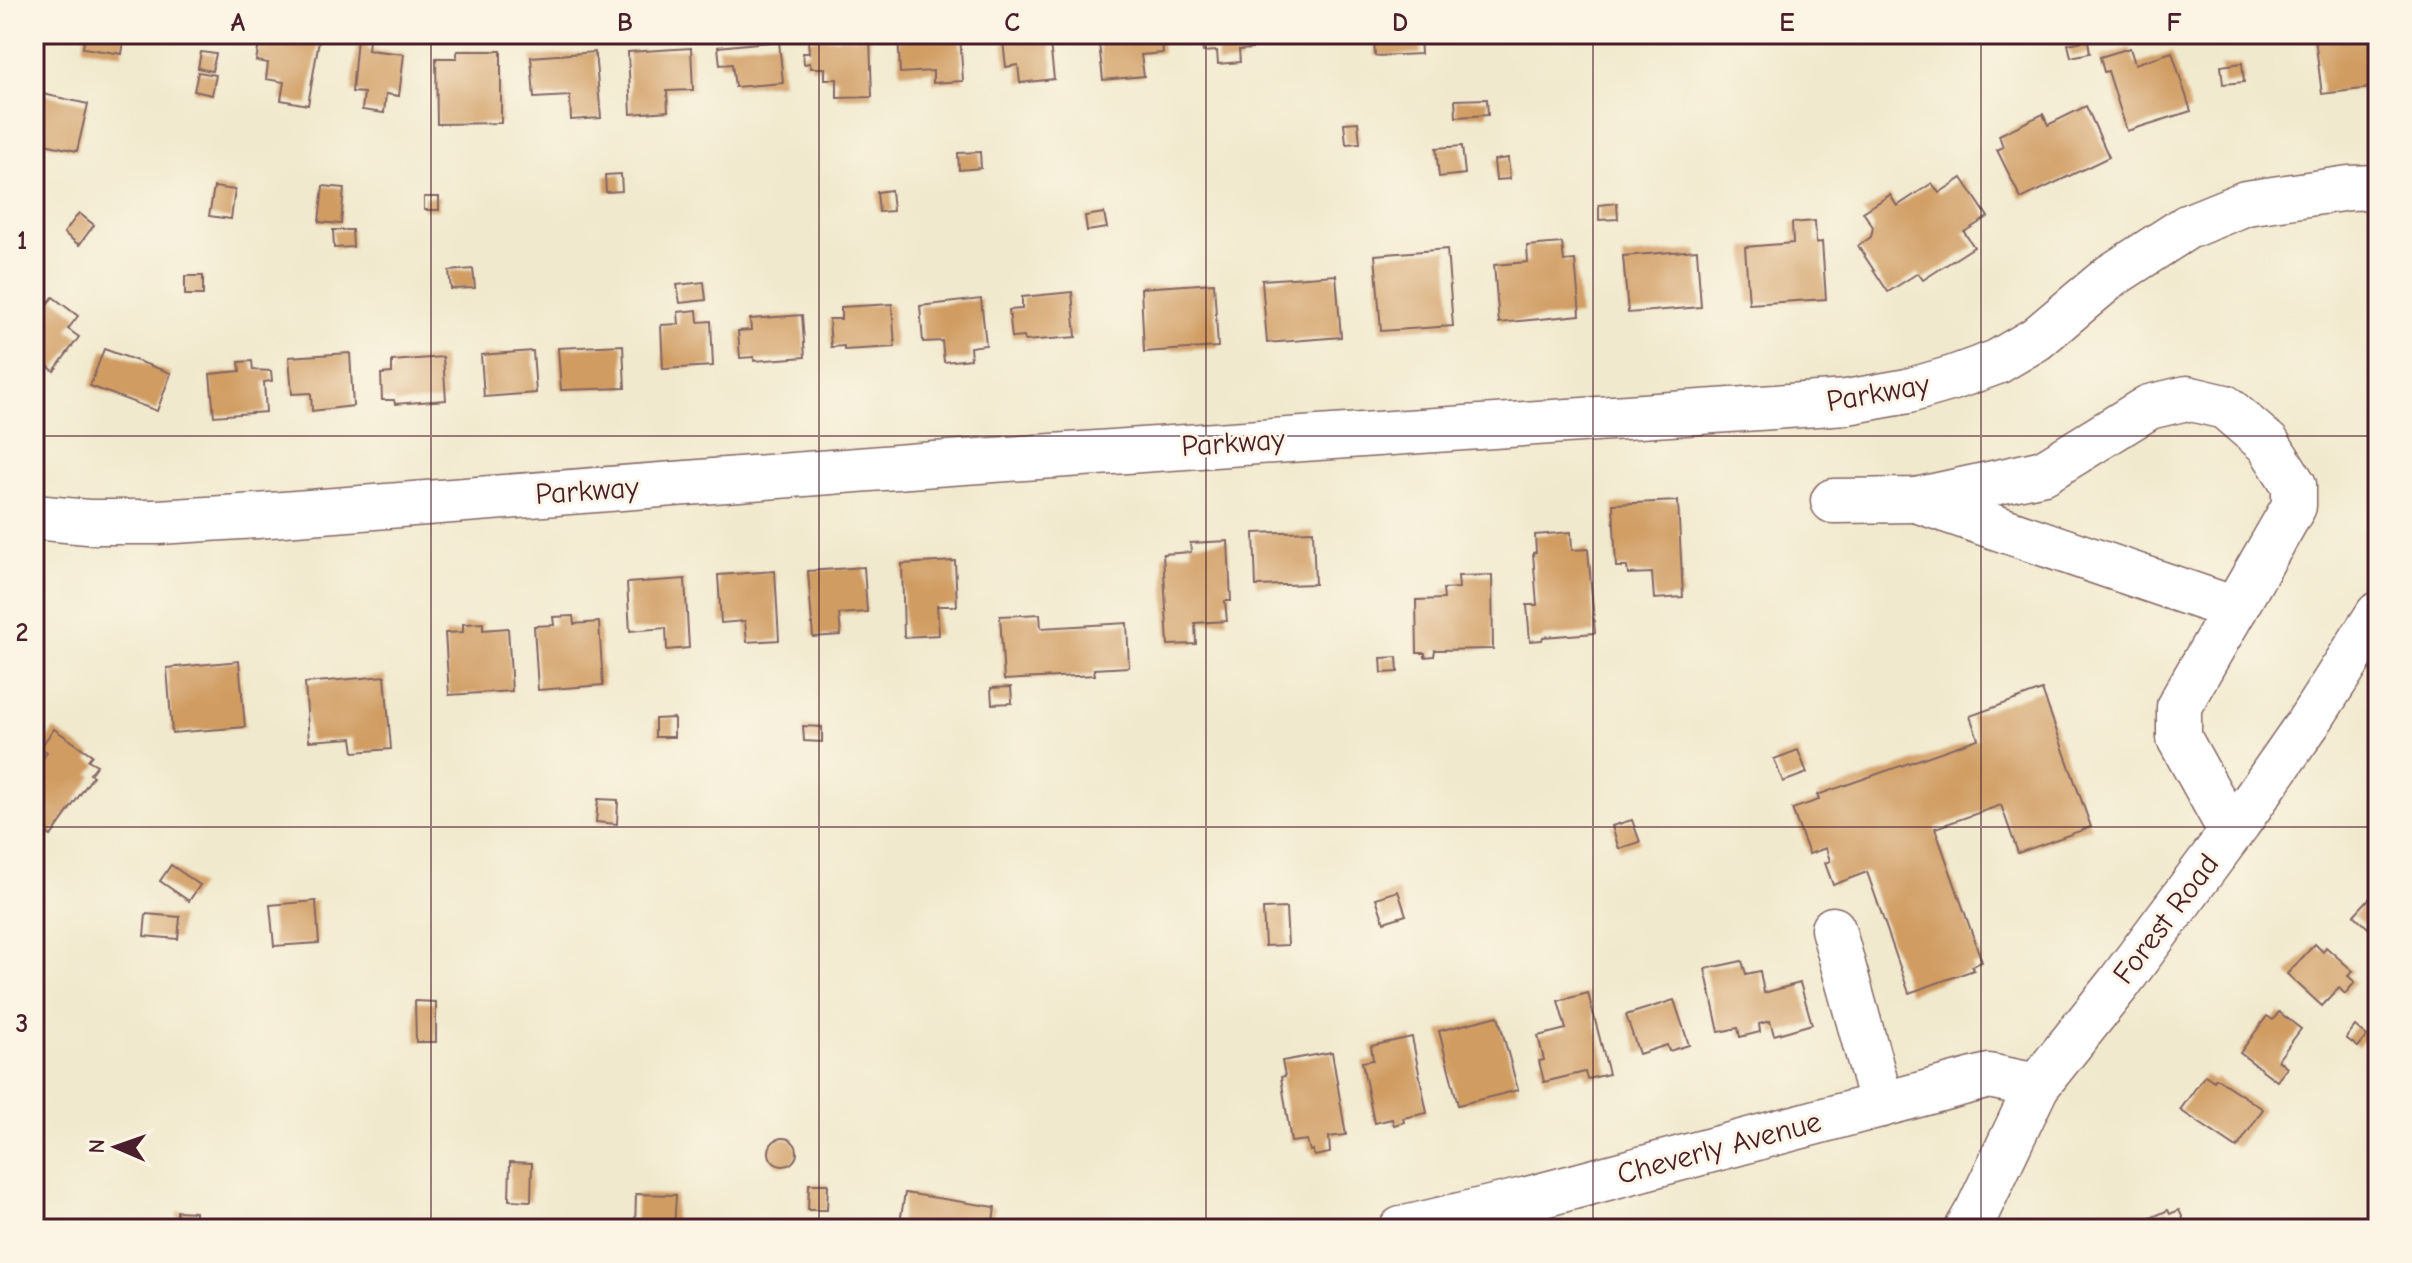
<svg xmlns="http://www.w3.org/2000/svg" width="2412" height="1263" font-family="'Comic Neue',sans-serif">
  <rect width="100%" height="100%" fill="#fcf5e5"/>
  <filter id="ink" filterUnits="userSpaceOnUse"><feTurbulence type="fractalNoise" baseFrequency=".0125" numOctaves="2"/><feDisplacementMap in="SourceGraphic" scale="16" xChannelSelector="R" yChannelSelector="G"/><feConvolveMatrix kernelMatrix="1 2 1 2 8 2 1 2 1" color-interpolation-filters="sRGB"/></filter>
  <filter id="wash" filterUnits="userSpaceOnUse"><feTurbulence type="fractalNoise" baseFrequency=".006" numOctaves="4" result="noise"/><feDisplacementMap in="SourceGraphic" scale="32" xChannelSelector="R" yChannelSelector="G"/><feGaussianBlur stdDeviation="1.8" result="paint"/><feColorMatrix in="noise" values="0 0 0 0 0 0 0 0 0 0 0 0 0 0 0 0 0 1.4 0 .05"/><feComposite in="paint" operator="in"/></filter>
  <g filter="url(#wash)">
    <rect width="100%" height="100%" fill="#f1e9cd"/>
    <g id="blocks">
      <g fill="#d09c62">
        <polygon points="85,34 125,34 122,54 83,48"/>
        <polygon points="273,34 319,40 308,105 281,100 284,82 266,79 268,63 256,61 260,38 272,40"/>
        <polygon points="898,34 960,34 963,81 933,83 933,71 900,73"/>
        <polygon points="989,34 1049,34 1054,79 1020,83 1018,65 1006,67 1003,41 990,42"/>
        <polygon points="1098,34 1161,34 1163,53 1141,55 1144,76 1103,80"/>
        <polygon points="1201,34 1251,34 1252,49 1239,50 1240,62 1218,64 1217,51 1203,52"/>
        <polygon points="1278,34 1330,34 1330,40 1278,42"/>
        <polygon points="1374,34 1420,34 1421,54 1375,56"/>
        <polygon points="2346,34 2378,34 2378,87 2322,94 2315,38"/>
        <polygon points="870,37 872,97 837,98 837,79 825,79 825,68 811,68 810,63 804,64 803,53 809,53 808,39"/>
        <polygon points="357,38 369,39 368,50 404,54 399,96 386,94 384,113 362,110 364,93 352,92"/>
        <polygon points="2088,40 2090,53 2071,57 2068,44"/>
        <polygon points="779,41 783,83 735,87 732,64 720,65 718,47"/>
        <polygon points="691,48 693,90 667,91 668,111 631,114 628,52"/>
        <polygon points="2130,48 2135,64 2172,52 2191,111 2127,131 2108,71 2104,72 2100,57"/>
        <polygon points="457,51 501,51 501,123 437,124 436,58 457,58"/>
        <polygon points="201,52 216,54 212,71 198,68"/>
        <polygon points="595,52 601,118 571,120 570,96 534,98 531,57"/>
        <polygon points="2242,63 2244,82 2223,84 2221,66"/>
        <polygon points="198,72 216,75 212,95 194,91"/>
        <polygon points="34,92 88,104 77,151 40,143 37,157 34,158"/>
        <polygon points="1487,99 1488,115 1456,117 1455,100"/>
        <polygon points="2086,106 2109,157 2021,199 1997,150 2003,147 1999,135 2043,114 2048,125"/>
        <polygon points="1358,122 1360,143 1346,144 1344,123"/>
        <polygon points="1462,146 1465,174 1439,177 1436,148"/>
        <polygon points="980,152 981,168 959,170 958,153"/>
        <polygon points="1508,158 1510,179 1496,180 1494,160"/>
        <polygon points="621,174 622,191 606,192 605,175"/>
        <polygon points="1962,178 1988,217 1964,232 1974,247 1923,280 1918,273 1888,292 1858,246 1871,237 1873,227 1863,212 1890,195 1897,206 1932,183 1939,193"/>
        <polygon points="323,186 344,188 341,224 319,222"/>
        <polygon points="214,187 235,190 231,219 209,216"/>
        <polygon points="891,190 893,211 879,212 877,192"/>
        <rect x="424" y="197" width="15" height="13"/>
        <polygon points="1617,203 1618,219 1599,220 1599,205"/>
        <polygon points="79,213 94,225 79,245 64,233"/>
        <polygon points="1104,213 1107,228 1087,231 1085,216"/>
        <polygon points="1815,221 1816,243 1822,242 1826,299 1749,304 1745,247 1793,243 1792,223"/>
        <polygon points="333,230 352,230 353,247 334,248"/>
        <polygon points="1562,243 1564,261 1575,260 1580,315 1499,323 1494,265 1528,262 1527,246"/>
        <polygon points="1447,249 1453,326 1381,331 1375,255"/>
        <polygon points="1697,250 1701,307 1628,313 1623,256"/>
        <polygon points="473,269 475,288 451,289 449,271"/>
        <polygon points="1336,275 1341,337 1267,343 1262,280"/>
        <rect x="185" y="276" width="18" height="19"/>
        <polygon points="704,282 706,300 680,303 677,285"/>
        <polygon points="1214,283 1218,347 1144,352 1141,288"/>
        <polygon points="1072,292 1076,337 1025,341 1024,337 1012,338 1009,310 1022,309 1022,297"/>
        <polygon points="53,297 78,316 68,329 79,337 54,371 34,356 34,302 43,309"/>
        <polygon points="981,299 986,345 970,347 971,359 944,362 942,341 923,342 920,306"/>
        <polygon points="892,304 895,347 844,350 844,346 831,347 829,319 841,319 841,307"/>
        <polygon points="697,310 698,322 711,321 713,366 663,369 661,325 679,324 678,312"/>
        <polygon points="802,315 805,357 754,361 754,357 740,358 738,331 751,330 750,319"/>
        <polygon points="623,345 625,388 561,390 558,348"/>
        <polygon points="104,349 171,373 157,411 90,386"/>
        <polygon points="533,351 536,393 484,397 481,355"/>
        <polygon points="350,353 353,406 312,411 311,393 292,394 289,357"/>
        <polygon points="443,357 446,400 395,404 394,400 382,400 381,374 392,373 392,361"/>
        <polygon points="252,361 253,370 271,371 272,381 264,382 266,412 214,416 210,374 240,371 239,362"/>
        <polygon points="1678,501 1683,597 1654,599 1652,573 1628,574 1627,567 1616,567 1613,504"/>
        <polygon points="1313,531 1315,584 1256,586 1254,533"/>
        <polygon points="1571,532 1572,550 1588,549 1595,633 1543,637 1542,640 1530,641 1527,605 1537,605 1533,553 1536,552 1535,535"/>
        <polygon points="1228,541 1231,601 1225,601 1227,621 1195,623 1196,644 1168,645 1163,554 1191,552 1190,543"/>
        <polygon points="955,561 957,606 937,606 939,635 904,637 902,564"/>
        <polygon points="864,567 867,612 839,614 841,635 813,637 808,571"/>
        <polygon points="775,571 779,640 747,642 745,621 721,623 718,575"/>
        <polygon points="1492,575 1493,649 1435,650 1434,656 1425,657 1425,653 1417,653 1416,600 1444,599 1443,589 1459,588 1458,576"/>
        <polygon points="685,579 689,648 667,650 666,628 630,631 627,583"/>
        <polygon points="1040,614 1041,628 1127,623 1129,667 1094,669 1095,675 1004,680 1000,616"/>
        <polygon points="573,616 574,624 599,622 603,685 538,690 534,626 554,625 553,617"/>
        <polygon points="483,623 483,630 508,628 512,691 449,695 445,633 463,632 463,624"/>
        <polygon points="1397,657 1398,672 1382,673 1381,658"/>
        <polygon points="239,661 245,727 172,733 167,668"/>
        <polygon points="385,676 391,749 354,752 352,738 309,741 305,683"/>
        <polygon points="1011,687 1012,703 992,704 991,688"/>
        <polygon points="2042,690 2091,827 2018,853 2001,805 1935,828 1982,962 1972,966 1974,970 1909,993 1867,872 1833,885 1825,863 1830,861 1826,848 1809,854 1792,809 1819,800 1817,795 1978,739 1970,716"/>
        <polygon points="674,718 674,737 655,737 655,719"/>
        <polygon points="803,726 822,727 822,742 804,741"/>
        <polygon points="54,729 92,755 88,760 97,765 90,774 93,776 51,836 34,824 34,771 47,752 40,748"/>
        <polygon points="1798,750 1807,773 1783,782 1774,759"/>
        <polygon points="598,799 618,800 617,824 596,822"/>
        <polygon points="1632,820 1640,842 1619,849 1612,826"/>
        <polygon points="171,865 200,885 189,901 160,881"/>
        <polygon points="2378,889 2378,937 2354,915"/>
        <polygon points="1398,891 1406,915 1384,922 1376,898"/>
        <polygon points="316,901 319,943 274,946 270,905"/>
        <polygon points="1286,908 1288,945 1265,946 1263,909"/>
        <polygon points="146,914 180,917 178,939 144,936"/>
        <polygon points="2315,944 2323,952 2326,947 2353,971 2348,976 2355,982 2345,994 2339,988 2322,1006 2287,974"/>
        <polygon points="1742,961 1746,974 1760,971 1764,993 1800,983 1812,1024 1774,1035 1770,1021 1759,1024 1760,1032 1740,1037 1738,1028 1719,1032 1705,969"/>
        <polygon points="1588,993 1609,1074 1587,1079 1585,1072 1544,1082 1539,1061 1544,1060 1538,1036 1566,1029 1558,1001"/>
        <polygon points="1674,1000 1689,1045 1669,1051 1667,1045 1639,1054 1626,1015"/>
        <polygon points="415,1001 436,1002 436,1042 416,1042"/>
        <polygon points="2279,1012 2301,1029 2278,1060 2287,1068 2277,1081 2240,1053 2267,1016 2273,1020"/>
        <polygon points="1498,1016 1518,1090 1458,1105 1439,1031"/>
        <polygon points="2355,1026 2367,1036 2358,1047 2346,1038"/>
        <polygon points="1412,1037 1427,1113 1403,1118 1404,1122 1394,1125 1392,1119 1374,1123 1362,1062 1373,1060 1371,1046"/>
        <polygon points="1332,1052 1346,1135 1329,1137 1330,1153 1314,1156 1313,1150 1310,1151 1307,1140 1291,1142 1281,1077 1285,1076 1282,1061"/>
        <polygon points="2205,1075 2214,1081 2216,1078 2263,1109 2237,1148 2180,1110"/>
        <circle cx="783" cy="1152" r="14"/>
        <polygon points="510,1162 532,1163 531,1201 509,1200"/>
        <polygon points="809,1184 828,1184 827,1210 808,1210"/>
        <polygon points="905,1193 995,1207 992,1229 899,1228"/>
        <polygon points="636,1194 676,1195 674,1229 635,1229"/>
        <polygon points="2168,1210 2170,1214 2179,1210 2188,1229 2127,1229"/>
        <polygon points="177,1211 195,1212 195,1229 176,1229"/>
      </g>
    </g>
  </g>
  <g filter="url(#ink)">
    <use href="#blocks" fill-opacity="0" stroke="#846664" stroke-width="2"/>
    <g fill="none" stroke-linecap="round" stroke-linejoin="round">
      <defs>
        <g id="minor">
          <polyline points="1916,500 2235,609"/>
          <polyline points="1833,501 1916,500 2044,472 2149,407 2187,398 2225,407 2268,444 2294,485 2294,506 2179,706 2179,738 2231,832"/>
          <polyline points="34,517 88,522 158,522 257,516 935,464 1847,402 1908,391 1953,378 1997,362 2036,339 2111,276 2187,227 2246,203 2349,188 2378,187"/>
          <polyline points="1833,929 1882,1105"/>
          <polyline points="1401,1229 1528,1199 1989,1076 2037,1086"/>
          <polyline points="1967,1229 1978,1210 2037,1086 2119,983 2239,822 2308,723 2378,614"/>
        </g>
      </defs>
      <use href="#minor" stroke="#846664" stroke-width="47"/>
      <use href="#minor" stroke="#fff" stroke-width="44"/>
    </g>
  </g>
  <path fill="none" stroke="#4a1f2b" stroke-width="2" stroke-opacity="0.55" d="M431,34V1229M819,34V1229M1206,34V1229M1593,34V1229M1981,34V1229M34,436H2378M34,827H2378"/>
  <g text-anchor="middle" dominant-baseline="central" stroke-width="6" stroke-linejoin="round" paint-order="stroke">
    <g font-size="30" fill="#4a1f2b" stroke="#fcf5e5">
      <text transform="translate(1878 393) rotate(-10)">Parkway</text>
      <text transform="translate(1233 443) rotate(-4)">Parkway</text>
      <text transform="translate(587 491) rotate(-4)">Parkway</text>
      <text transform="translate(2166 919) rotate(-53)">Forest Road</text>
      <text transform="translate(1719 1148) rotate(-15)">Cheverly Avenue</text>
    </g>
  </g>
  <rect width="2412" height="1263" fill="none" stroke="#fcf5e5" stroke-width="88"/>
  <g transform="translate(116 1147) rotate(272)" stroke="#fcf5e5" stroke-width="6" paint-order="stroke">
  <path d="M0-6L14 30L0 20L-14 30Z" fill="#4a1f2b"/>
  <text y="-12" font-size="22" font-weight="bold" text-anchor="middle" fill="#4a1f2b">N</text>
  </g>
  <rect x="44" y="44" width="2324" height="1175" fill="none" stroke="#4a1f2b" stroke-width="3"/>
  <g font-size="26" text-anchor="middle" font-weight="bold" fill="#4a1f2b">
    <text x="238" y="31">A</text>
    <text x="625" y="31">B</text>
    <text x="1012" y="31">C</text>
    <text x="1400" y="31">D</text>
    <text x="1787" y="31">E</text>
    <text x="2174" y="31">F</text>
    <text x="22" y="249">1</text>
    <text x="22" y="641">2</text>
    <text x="22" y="1032">3</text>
  </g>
</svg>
